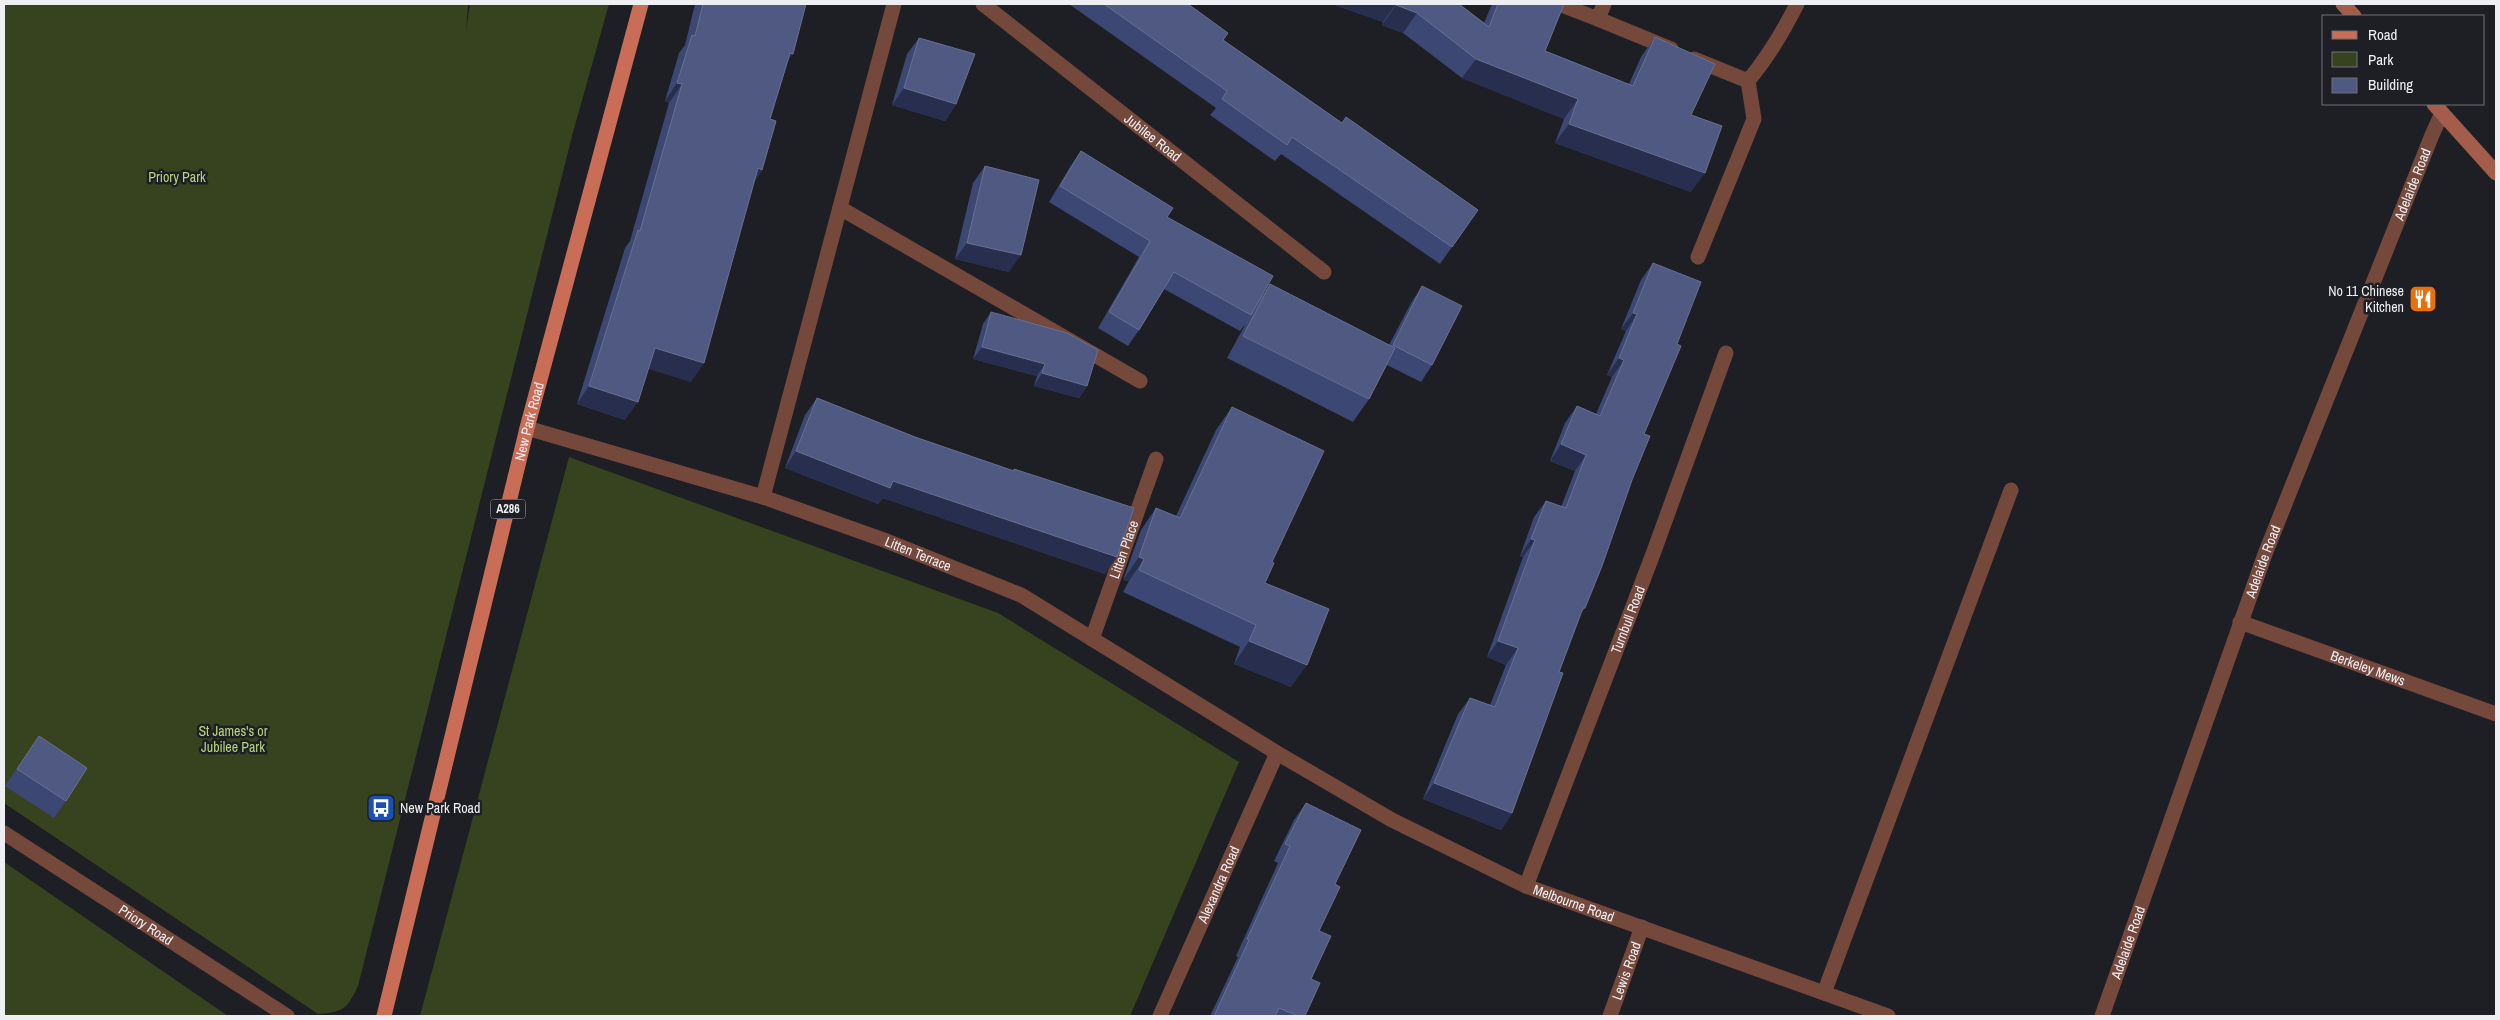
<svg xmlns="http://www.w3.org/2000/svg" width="2500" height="1020" font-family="'Archivo Narrow',sans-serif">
  <rect width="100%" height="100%" fill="#1d1f24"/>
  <g fill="#37431e">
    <path d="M4,4H468L466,31L470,4H609L572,136L358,986C347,1009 344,1012 318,1014L4,803Z"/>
    <polygon points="569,457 998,613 1239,762 1130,1016 420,1016"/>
    <polygon points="4,862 228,1016 4,1016"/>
  </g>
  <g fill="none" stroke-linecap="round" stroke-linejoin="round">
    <g stroke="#75483c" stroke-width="15">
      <polyline points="840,208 1140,381"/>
      <path d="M1698,257L1754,119L1748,81C1768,57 1783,32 1797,4"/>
      <polyline points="763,497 894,4"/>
      <path id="s1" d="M2240,622L2496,714"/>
      <polyline points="1824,993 2011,490"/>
    </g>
    <g stroke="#75483c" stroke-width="15">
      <path id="s2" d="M983,4L1324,272"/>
      <polyline points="1559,4 1598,19 1604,4"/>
      <polyline points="1598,19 1671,49"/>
      <polyline points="1694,59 1748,81"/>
      <path id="s3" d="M527,428L763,497L884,540L1021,595L1277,753L1392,820L1526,886L1888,1016"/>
      <path id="s4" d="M1092,639L1156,459"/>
      <path id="s5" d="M4,833L287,1016"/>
      <path id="s6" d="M1526,886L1653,554L1726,353"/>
      <path id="s7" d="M1160,1016L1277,753"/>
      <path id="s8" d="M1610,1016L1642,927"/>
      <path id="s9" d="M2102,1016L2265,554L2432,135L2442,113"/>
    </g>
    <g stroke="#a55d4b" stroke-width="15">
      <polyline points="2343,4 2354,16"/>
      <polyline points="2434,104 2496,173"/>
    </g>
    <path stroke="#ca6d56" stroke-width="15" id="s10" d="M384,1016L527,428L641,4"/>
  </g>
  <g fill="#3c4774">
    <polygon points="695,4 806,4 770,119 762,170 754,182 691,382 649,368 625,420 577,404 625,248 630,241 669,103 665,101 679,53 685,45"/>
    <polygon points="1069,4 1188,4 1223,40 1342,123 1478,210 1440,264 1281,154 1275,161 1210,115 1216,108"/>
    <polygon points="1332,4 1459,4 1484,23 1492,4 1564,4 1545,51 1629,84 1641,57 1655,37 1691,115 1691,192 1555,143 1564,119 1462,78 1403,33 1382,25 1383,22"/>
    <polygon points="919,38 956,104 945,121 892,105 907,54"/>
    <polygon points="1081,151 1167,217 1262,296 1270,284 1389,345 1411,303 1422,286 1432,365 1421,382 1387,365 1369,399 1353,422 1227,358 1246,323 1240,331 1164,289 1139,330 1128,346 1098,328 1139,257 1049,202 1070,167"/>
    <polygon points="985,166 1009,272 955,259 973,183"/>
    <polygon points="1653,263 1677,344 1644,434 1632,480 1585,608 1580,614 1559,672 1512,813 1501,830 1423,799 1458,714 1470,698 1490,705 1506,665 1487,657 1523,557 1520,556 1534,517 1546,501 1561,507 1575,471 1550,461 1565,423 1577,406 1596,414 1612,377 1607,375 1626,331 1621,329 1641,280"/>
    <polygon points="991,312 1087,386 1079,398 1034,386 1037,376 973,359 983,324"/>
    <polygon points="817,398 915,437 1013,471 1014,469 1117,557 1105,574 883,498 878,504 785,468 805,415"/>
    <polygon points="1232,407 1272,562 1265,583 1291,687 1234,664 1240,647 1123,592 1129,581 1123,580 1141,530 1156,508 1176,516 1216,430"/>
    <polygon points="39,736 66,801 54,818 5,786"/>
    <polygon points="1306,803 1335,884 1319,931 1305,1016 1210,1016 1238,957 1236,956 1278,863 1274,861 1294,820"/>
  </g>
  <g fill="#282f4e">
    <polygon points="1332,4 1396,4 1383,22"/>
    <polygon points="1396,5 1417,13 1403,33 1382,25"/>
    <polygon points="790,53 793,54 780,72"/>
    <polygon points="1476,59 1578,99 1564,119 1462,78"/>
    <polygon points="677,83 682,84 669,103 665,101"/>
    <polygon points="904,88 956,104 945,121 892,105"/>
    <polygon points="1569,124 1705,173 1691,192 1555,143"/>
    <polygon points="758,168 762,170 750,188"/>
    <polygon points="967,243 1021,255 1009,272 955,259"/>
    <polygon points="1633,313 1637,314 1626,331 1621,329"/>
    <polygon points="982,347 1045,364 1037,376 973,359"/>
    <polygon points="655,348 704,363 691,382 642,367"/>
    <polygon points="1619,358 1624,360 1612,377 1607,375"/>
    <polygon points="1042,373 1087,386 1079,398 1034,386"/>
    <polygon points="589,386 638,402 625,420 577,404"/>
    <polygon points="1561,444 1586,455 1575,471 1550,461"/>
    <polygon points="796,451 893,481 1117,557 1105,574 883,498 878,504 785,468"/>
    <polygon points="1531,539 1535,540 1523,557 1520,556"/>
    <polygon points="1139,557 1144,559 1129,581 1123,580"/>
    <polygon points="1249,641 1307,665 1291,687 1234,664"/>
    <polygon points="1498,641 1518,648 1506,665 1487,657"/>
    <polygon points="1434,783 1512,813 1501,830 1423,799"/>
  </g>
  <g fill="#4f5981" stroke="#687093">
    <polygon points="703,4 806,4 793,54 790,53 770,119 776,121 762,170 758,168 704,363 655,348 638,402 589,386 638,230 640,231 682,84 677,83 692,35 695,36"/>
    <polygon points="1104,4 1188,4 1228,33 1223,40 1342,123 1346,117 1478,210 1452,247 1292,137 1287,145 1222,99 1227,91"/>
    <polygon points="1396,4 1459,4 1489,27 1498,4 1564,4 1545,51 1633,86 1655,37 1715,64 1691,115 1722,126 1705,173 1569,124 1578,99 1476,59 1417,13 1396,5"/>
    <polygon points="919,38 975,54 956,104 904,88"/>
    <polygon points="1081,151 1173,208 1167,217 1273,276 1251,315 1174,272 1139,330 1109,312 1150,241 1060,186"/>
    <polygon points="985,166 1039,180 1021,255 967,243"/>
    <polygon points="1653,263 1701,282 1677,344 1681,346 1644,434 1650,436 1632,480 1602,566 1585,608 1583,608 1559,672 1563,673 1512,813 1434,783 1470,698 1495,707 1518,648 1498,641 1535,540 1531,539 1546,501 1566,508 1586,455 1561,444 1577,406 1600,416 1624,360 1619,358 1637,314 1633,313"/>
    <polygon points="1270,284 1395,348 1369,399 1243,336"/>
    <polygon points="1422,286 1462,306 1432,365 1393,345"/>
    <polygon points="991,312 1067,333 1098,350 1087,386 1042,373 1045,364 982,347"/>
    <polygon points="817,398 915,437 1014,471 1014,469 1134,508 1117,557 893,481 890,488 796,451"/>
    <polygon points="1232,407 1324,451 1272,562 1274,563 1265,583 1329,609 1307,665 1249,641 1256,625 1139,570 1144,559 1139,557 1156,508 1180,518"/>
    <polygon points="39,736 87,768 66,801 17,769"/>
    <polygon points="1306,803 1361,830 1335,884 1340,887 1319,931 1331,936 1311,979 1320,983 1305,1016 1298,1016 1279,1008 1275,1016 1214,1016 1249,940 1247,939 1290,846 1285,844"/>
  </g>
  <defs>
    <symbol id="restaurant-square" viewBox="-11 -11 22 22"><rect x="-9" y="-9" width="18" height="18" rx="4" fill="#e8710a" stroke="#1d1f24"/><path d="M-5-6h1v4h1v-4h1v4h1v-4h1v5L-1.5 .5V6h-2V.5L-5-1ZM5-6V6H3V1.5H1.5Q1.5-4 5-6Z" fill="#fff"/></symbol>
    <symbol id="bus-square" viewBox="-11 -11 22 22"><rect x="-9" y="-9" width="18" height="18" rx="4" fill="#1a4fb4" stroke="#1d1f24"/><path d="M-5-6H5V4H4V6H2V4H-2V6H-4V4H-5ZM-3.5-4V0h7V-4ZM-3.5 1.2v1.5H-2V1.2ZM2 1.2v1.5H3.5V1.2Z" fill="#fff"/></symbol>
  </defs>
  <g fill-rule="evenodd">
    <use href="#restaurant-square" x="2407" y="283" width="32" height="32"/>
    <use href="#bus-square" x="365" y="792" width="32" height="32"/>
  </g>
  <g text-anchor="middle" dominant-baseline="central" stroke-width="5" stroke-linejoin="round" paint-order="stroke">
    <rect fill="#1d1f24" stroke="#afb1b5" stroke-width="1" x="490.5" y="499.5" width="35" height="19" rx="4"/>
    <g font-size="12" font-weight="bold" fill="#eeeff3">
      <text x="508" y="509">A286</text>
    </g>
    <g font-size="14" fill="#eeeff3" stroke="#1d1f24">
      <text stroke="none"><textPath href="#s2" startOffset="216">Jubilee Road</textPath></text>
      <text stroke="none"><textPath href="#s9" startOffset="888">Adelaide Road</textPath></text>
      <text stroke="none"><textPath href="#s10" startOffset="612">New Park Road</textPath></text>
      <text stroke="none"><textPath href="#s4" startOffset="95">Litten Place</textPath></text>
      <text stroke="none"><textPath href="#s3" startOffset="411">Litten Terrace</textPath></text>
      <text stroke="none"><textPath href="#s9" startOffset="482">Adelaide Road</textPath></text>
      <text stroke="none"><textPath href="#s6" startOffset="285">Turnbull Road</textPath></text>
      <text stroke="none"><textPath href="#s1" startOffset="136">Berkeley Mews</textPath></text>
      <text stroke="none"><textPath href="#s7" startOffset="144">Alexandra Road</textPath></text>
      <text stroke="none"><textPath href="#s3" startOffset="1156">Melbourne Road</textPath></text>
      <text stroke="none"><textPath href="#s5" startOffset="169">Priory Road</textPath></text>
      <text stroke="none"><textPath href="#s9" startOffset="78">Adelaide Road</textPath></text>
      <text stroke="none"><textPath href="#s8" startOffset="48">Lewis Road</textPath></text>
    </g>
    <g font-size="14" fill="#b8d37e" stroke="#1d1f24">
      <text x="177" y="177">Priory Park</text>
      <text x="233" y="731">St James's or<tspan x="233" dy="16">Jubilee Park</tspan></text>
    </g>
    <g font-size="14" fill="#eeeff3" stroke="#1d1f24" text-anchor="end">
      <text x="2404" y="291">No 11 Chinese<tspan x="2404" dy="16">Kitchen</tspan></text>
      <text x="400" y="808" text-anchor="start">New Park Road</text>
    </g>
  </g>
  <rect width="2500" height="1020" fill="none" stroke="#eeeff3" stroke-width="10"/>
  <rect x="2322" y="15" width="162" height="90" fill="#1d1f24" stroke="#717277"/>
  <rect x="2332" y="31" width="25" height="8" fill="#ca6d56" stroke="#717277"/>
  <text x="2368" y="40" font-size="15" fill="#eeeff3">Road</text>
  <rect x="2332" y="52" width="25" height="15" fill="#37431e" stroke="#717277"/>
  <text x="2368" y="65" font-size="15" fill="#eeeff3">Park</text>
  <rect x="2332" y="78" width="25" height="15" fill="#4f5981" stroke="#717277"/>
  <text x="2368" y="90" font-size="15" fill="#eeeff3">Building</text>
</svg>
